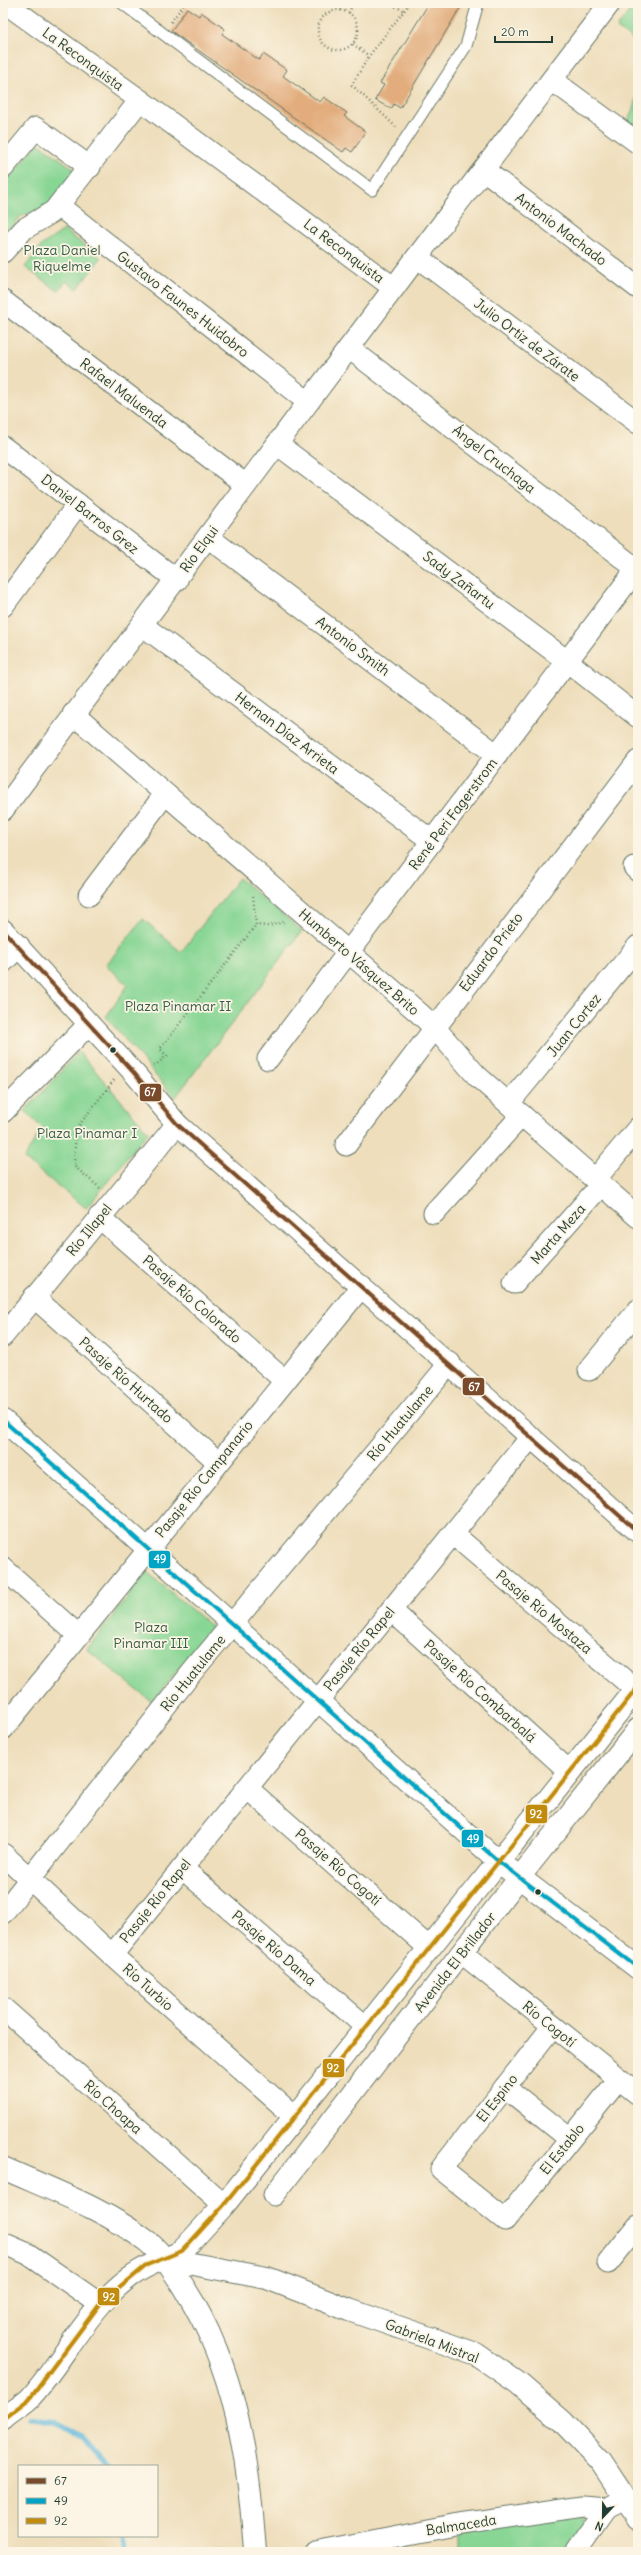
<svg xmlns="http://www.w3.org/2000/svg" width="641" height="2555" font-family="Delius,sans-serif">
  <rect width="100%" height="100%" fill="#fcf5e5"/>
  <filter id="ink" filterUnits="userSpaceOnUse"><feTurbulence type="fractalNoise" baseFrequency=".025" numOctaves="2"/><feDisplacementMap in="SourceGraphic" scale="8" xChannelSelector="R" yChannelSelector="G"/><feConvolveMatrix kernelMatrix="1 2 1 2 8 2 1 2 1" color-interpolation-filters="sRGB"/></filter>
  <filter id="wash" filterUnits="userSpaceOnUse"><feTurbulence type="fractalNoise" baseFrequency=".012" numOctaves="4" result="noise"/><feDisplacementMap in="SourceGraphic" scale="16" xChannelSelector="R" yChannelSelector="G"/><feGaussianBlur stdDeviation="0.9" result="paint"/><feColorMatrix in="noise" values="0 0 0 0 0 0 0 0 0 0 0 0 0 0 0 0 0 1.4 0 .05"/><feComposite in="paint" operator="in"/></filter>
  <g filter="url(#wash)">
    <rect width="100%" height="100%" fill="#eedebc"/>
    <g fill="#88d694" stroke="#548a64">
      <polygon points="638,8 638,43 617,28 631,9"/>
      <polygon points="638,95 638,133 627,124"/>
      <polygon points="38,143 77,171 51,207 21,216 3,238 3,186"/>
      <polygon points="64,230 101,258 77,289 66,281 58,291 25,267 42,245"/>
      <polygon points="239,878 302,931 175,1098 106,1017 128,985 106,965 143,919 181,952"/>
      <polygon points="79,1052 148,1132 86,1208 24,1159 42,1128 25,1111"/>
      <polygon points="147,1572 212,1627 152,1702 87,1649"/>
      <polygon points="584,2511 586,2525 564,2552 460,2552 460,2532"/>
    </g>
    <g fill="none" stroke-linecap="round" stroke-linejoin="round">
      <g stroke="#5db7db" stroke-width="5.5">
        <polyline points="29,2417 56,2422 80,2435 107,2466"/>
        <polyline points="124,2536 126,2552"/>
      </g>
    </g>
    <g id="blocks">
      <g fill="#e2ac7b">
        <polygon points="429,3 463,3 400,108 394,104 391,109 375,100 384,85 380,83"/>
        <polygon points="187,8 199,16 201,12 225,29 222,34 259,60 263,54 287,70 283,76 320,102 324,97 347,113 344,116 366,132 352,152 346,148 343,152 171,31"/>
      </g>
    </g>
  </g>
  <g filter="url(#ink)">
    <use href="#blocks" fill-opacity="0" stroke="#677564" stroke-width="1"/>
    <g fill="none" stroke-linecap="round" stroke-linejoin="round">
      <defs>
        <polyline id="service" points="122,3 372,190 466,46 478,3"/>
        <g id="minor">
          <polyline points="5,3 140,100 394,288"/>
          <polyline points="552,80 638,143"/>
          <polyline points="3,168 36,128 90,167"/>
          <polyline points="484,170 638,288"/>
          <polyline points="59,206 308,402"/>
          <polyline points="3,252 24,229 54,211 140,100"/>
          <polyline points="417,257 638,423"/>
          <polyline points="3,301 246,485"/>
          <polyline points="349,348 638,570"/>
          <polyline points="277,444 567,661 638,717"/>
          <polyline points="3,447 177,580"/>
          <polyline points="208,537 497,755"/>
          <polyline points="3,606 78,504"/>
          <polyline points="142,625 432,841"/>
          <polyline points="73,714 419,1013 434,1027 477,1076 638,1217"/>
          <polyline points="3,810 417,257 610,3"/>
          <polyline points="634,867 638,871"/>
          <polyline points="89,895 165,794"/>
          <polyline points="3,930 134,1073 177,1124 638,1532"/>
          <polyline points="3,962 19,946"/>
          <polyline points="268,1059 638,567"/>
          <polyline points="509,1103 638,946"/>
          <polyline points="3,1112 89,1024"/>
          <polyline points="346,1145 638,761"/>
          <polyline points="595,1180 638,1128"/>
          <polyline points="434,1213 522,1115"/>
          <polyline points="99,1217 285,1381"/>
          <polyline points="514,1283 601,1185"/>
          <polyline points="34,1297 218,1462"/>
          <polyline points="3,1336 177,1124"/>
          <polyline points="589,1370 638,1310"/>
          <polyline points="3,1420 498,1861"/>
          <polyline points="453,1534 636,1690"/>
          <polyline points="3,1568 78,1635"/>
          <polyline points="391,1610 569,1771"/>
          <polyline points="3,1729 362,1286"/>
          <polyline points="247,1788 428,1947"/>
          <polyline points="3,1854 112,1955 295,2117"/>
          <polyline points="182,1868 366,2027"/>
          <polyline points="3,1913 193,1671 450,1363"/>
          <polyline points="462,1953 638,2094"/>
          <polyline points="112,1955 531,1437"/>
          <polyline points="3,2008 224,2205"/>
          <polyline points="552,2027 441,2169 505,2220 619,2079"/>
          <polyline points="505,2087 570,2139"/>
          <polyline points="274,2195 519,1878 638,1729"/>
          <polyline points="3,2243 28,2254 100,2304"/>
          <polyline points="608,2263 638,2226"/>
          <path d="M3,2419C11,2411 22,2406 30,2398C72,2351 101,2278 166,2259"/>
          <polyline points="316,2552 454,2525 583,2506 607,2508"/>
          <polyline points="576,2552 607,2508 617,2503"/>
        </g>
        <g id="tertiary">
          <polyline points="498,1861 638,1968"/>
          <polyline points="166,2259 182,2251 224,2205 638,1687"/>
          <polyline points="166,2259 267,2278 349,2310 476,2354 518,2383 562,2421 601,2462 638,2518"/>
        </g>
        <path id="secondary" d="M3,2168C52,2190 105,2209 148,2242C164,2255 174,2272 185,2289C236,2369 249,2460 255,2552"/>
      </defs>
      <use href="#service" stroke="#677564" stroke-width="13"/>
      <use href="#minor" stroke="#677564" stroke-width="23"/>
      <use href="#tertiary" stroke="#677564" stroke-width="24"/>
      <use href="#secondary" stroke="#677564" stroke-width="24"/>
      <g stroke="#677564" stroke-width="2.5" stroke-dasharray="1 3" stroke-linecap="butt">
        <polyline points="339,3 341,9"/>
        <polyline points="388,3 405,11"/>
        <circle cx="338" cy="30" r="20"/>
        <polyline points="349,13 353,3"/>
        <polyline points="171,22 185,3"/>
        <polyline points="353,44 369,56"/>
        <polyline points="396,127 352,85 369,56 410,3"/>
        <polyline points="253,896 256,925 268,926 284,922"/>
        <polyline points="154,1066 167,1056 160,1049 256,925"/>
        <polyline points="100,1188 74,1166 76,1129 114,1080"/>
      </g>
      <use href="#service" stroke="#fff" stroke-width="11"/>
      <use href="#minor" stroke="#fff" stroke-width="21"/>
      <use href="#tertiary" stroke="#fff" stroke-width="22"/>
      <use href="#secondary" stroke="#fff" stroke-width="22"/>
      <defs>
        <polyline id="bus-1" points="3,930 134,1073 177,1124 638,1532"/>
        <polyline id="bus-2" points="3,1420 498,1861 638,1968"/>
        <polyline id="bus-3" points="3,2419 29,2399 100,2304 147,2265 182,2251 224,2205 638,1687"/>
      </defs>
      <use href="#bus-1" stroke="#fcf5e5" stroke-width="7"/>
      <use href="#bus-2" stroke="#fcf5e5" stroke-width="7"/>
      <use href="#bus-3" stroke="#fcf5e5" stroke-width="7"/>
      <use href="#bus-1" stroke="#7a4b2a" stroke-width="4"/>
      <use href="#bus-2" stroke="#02a4c6" stroke-width="4"/>
      <use href="#bus-3" stroke="#c18c0d" stroke-width="4"/>
    </g>
  </g>
  <g fill="#1f3d34" stroke="#fcf5e5" stroke-width="1.5">
    <circle cx="113" cy="1050" r="3.5"/>
    <circle cx="538" cy="1892" r="3.5"/>
  </g>
  <g text-anchor="middle" dominant-baseline="central" stroke-width="3.5" stroke-linejoin="round" paint-order="stroke">
    <g font-size="14" fill="#1f3d34" stroke="#fcf5e5">
      <text transform="translate(83 59) rotate(36)">La Reconquista</text>
      <text transform="translate(561 229) rotate(37)">Antonio Machado</text>
      <text transform="translate(344 251) rotate(37)">La Reconquista</text>
      <text transform="translate(183 304) rotate(38)">Gustavo Faunes Huidobro</text>
      <text transform="translate(527 340) rotate(37)">Julio Ortiz de Zárate</text>
      <text transform="translate(124 393) rotate(37)">Rafael Maluenda</text>
      <text transform="translate(494 459) rotate(38)">Ángel Cruchaga</text>
      <text transform="translate(90 514) rotate(38)">Daniel Barros Grez</text>
      <text transform="translate(199 549) rotate(-54)">Río Elqui</text>
      <text transform="translate(459 580) rotate(37)">Sady Zañartu</text>
      <text transform="translate(353 646) rotate(37)">Antonio Smith</text>
      <text transform="translate(287 733) rotate(37)">Hernan Díaz Arrieta</text>
      <text transform="translate(453 814) rotate(-53)">René Peri Fagerstrom</text>
      <text transform="translate(491 952) rotate(-53)">Eduardo Prieto</text>
      <text transform="translate(359 962) rotate(41)">Humberto Vásquez Brito</text>
      <text transform="translate(574 1025) rotate(-51)">Juan Cortez</text>
      <text transform="translate(89 1230) rotate(-51)">Río Illapel</text>
      <text transform="translate(558 1234) rotate(-49)">Marta Meza</text>
      <text transform="translate(192 1299) rotate(41)">Pasaje Río Colorado</text>
      <text transform="translate(126 1380) rotate(42)">Pasaje Río Hurtado</text>
      <text transform="translate(400 1423) rotate(-50)">Río Huatulame</text>
      <text transform="translate(204 1479) rotate(-51)">Pasaje Río Campanario</text>
      <text transform="translate(544 1612) rotate(40)">Pasaje Río Mostaza</text>
      <text transform="translate(359 1649) rotate(-51)">Pasaje Río Rapel</text>
      <text transform="translate(193 1673) rotate(-51)">Río Huatulame</text>
      <text transform="translate(480 1691) rotate(42)">Pasaje Río Combarbalá</text>
      <text transform="translate(338 1867) rotate(41)">Pasaje Río Cogotí</text>
      <text transform="translate(155 1901) rotate(-51)">Pasaje Río Rapel</text>
      <text transform="translate(274 1948) rotate(41)">Pasaje Río Dama</text>
      <text transform="translate(455 1962) rotate(-52)">Avenida El Brillador</text>
      <text transform="translate(148 1987) rotate(42)">Río Turbio</text>
      <text transform="translate(549 2024) rotate(39)">Río Cogotí</text>
      <text transform="translate(497 2098) rotate(-52)">El Espino</text>
      <text transform="translate(113 2107) rotate(42)">Río Choapa</text>
      <text transform="translate(562 2149) rotate(-51)">El Establo</text>
      <text transform="translate(432 2341) rotate(21)">Gabriela Mistral</text>
      <text transform="translate(461 2525) rotate(-9)">Balmaceda</text>
    </g>
    <g font-size="14" fill="#345c47" stroke="#fcf5e5">
      <text x="62" y="250">Plaza Daniel<tspan x="62" dy="16">Riquelme</tspan></text>
      <text x="178" y="1006">Plaza Pinamar II</text>
      <text x="87" y="1133">Plaza Pinamar I</text>
      <text x="151" y="1627">Plaza<tspan x="151" dy="16">Pinamar III</tspan></text>
    </g>
  </g>
  <g stroke="#fcf5e5" stroke-width="1.5">
    <rect x="139" y="1083" width="23" height="19" rx="4" fill="#7a4b2a"/>
    <rect x="462" y="1377" width="23" height="19" rx="4" fill="#7a4b2a"/>
    <rect x="148" y="1550" width="23" height="19" rx="4" fill="#02a4c6"/>
    <rect x="525" y="1804" width="23" height="20" rx="4" fill="#c18c0d"/>
    <rect x="461" y="1829" width="23" height="19" rx="4" fill="#02a4c6"/>
    <rect x="322" y="2058" width="23" height="20" rx="4" fill="#c18c0d"/>
    <rect x="97" y="2287" width="23" height="19" rx="4" fill="#c18c0d"/>
  </g>
  <g font-size="11" text-anchor="middle" font-weight="bold" fill="#fff">
    <text x="150" y="1096">67</text>
    <text x="474" y="1391">67</text>
    <text x="160" y="1563">49</text>
    <text x="536" y="1818">92</text>
    <text x="473" y="1843">49</text>
    <text x="333" y="2072">92</text>
    <text x="109" y="2301">92</text>
  </g>
  <rect width="641" height="2555" fill="none" stroke="#fcf5e5" stroke-width="16"/>
  <rect x="18" y="2465" width="140" height="72" fill="#fcf5e5" stroke="#a4ab9e"/>
  <rect x="26" y="2478" width="20" height="6" fill="#7a4b2a" stroke="#a4ab9e"/>
  <text x="54" y="2485" font-size="12" fill="#1f3d34">67</text>
  <rect x="26" y="2498" width="20" height="6" fill="#02a4c6" stroke="#a4ab9e"/>
  <text x="54" y="2505" font-size="12" fill="#1f3d34">49</text>
  <rect x="26" y="2518" width="20" height="6" fill="#c18c0d" stroke="#a4ab9e"/>
  <text x="54" y="2525" font-size="12" fill="#1f3d34">92</text>
  <g transform="translate(603 2517) rotate(202)" stroke="#fcf5e5" stroke-width="3" paint-order="stroke">
  <path d="M0-3L7 15L0 10L-7 15Z" fill="#1f3d34"/>
  <text y="-6" font-size="11" font-weight="bold" text-anchor="middle" fill="#1f3d34">N</text>
  </g>
  <path d="M495 36v6h57v-6" fill="none" stroke="#1f3d34" stroke-width="2"/>
  <text x="501" y="36" font-size="12" fill="#1f3d34" stroke="#fcf5e5" stroke-width="3" paint-order="stroke">20 m</text>
</svg>
